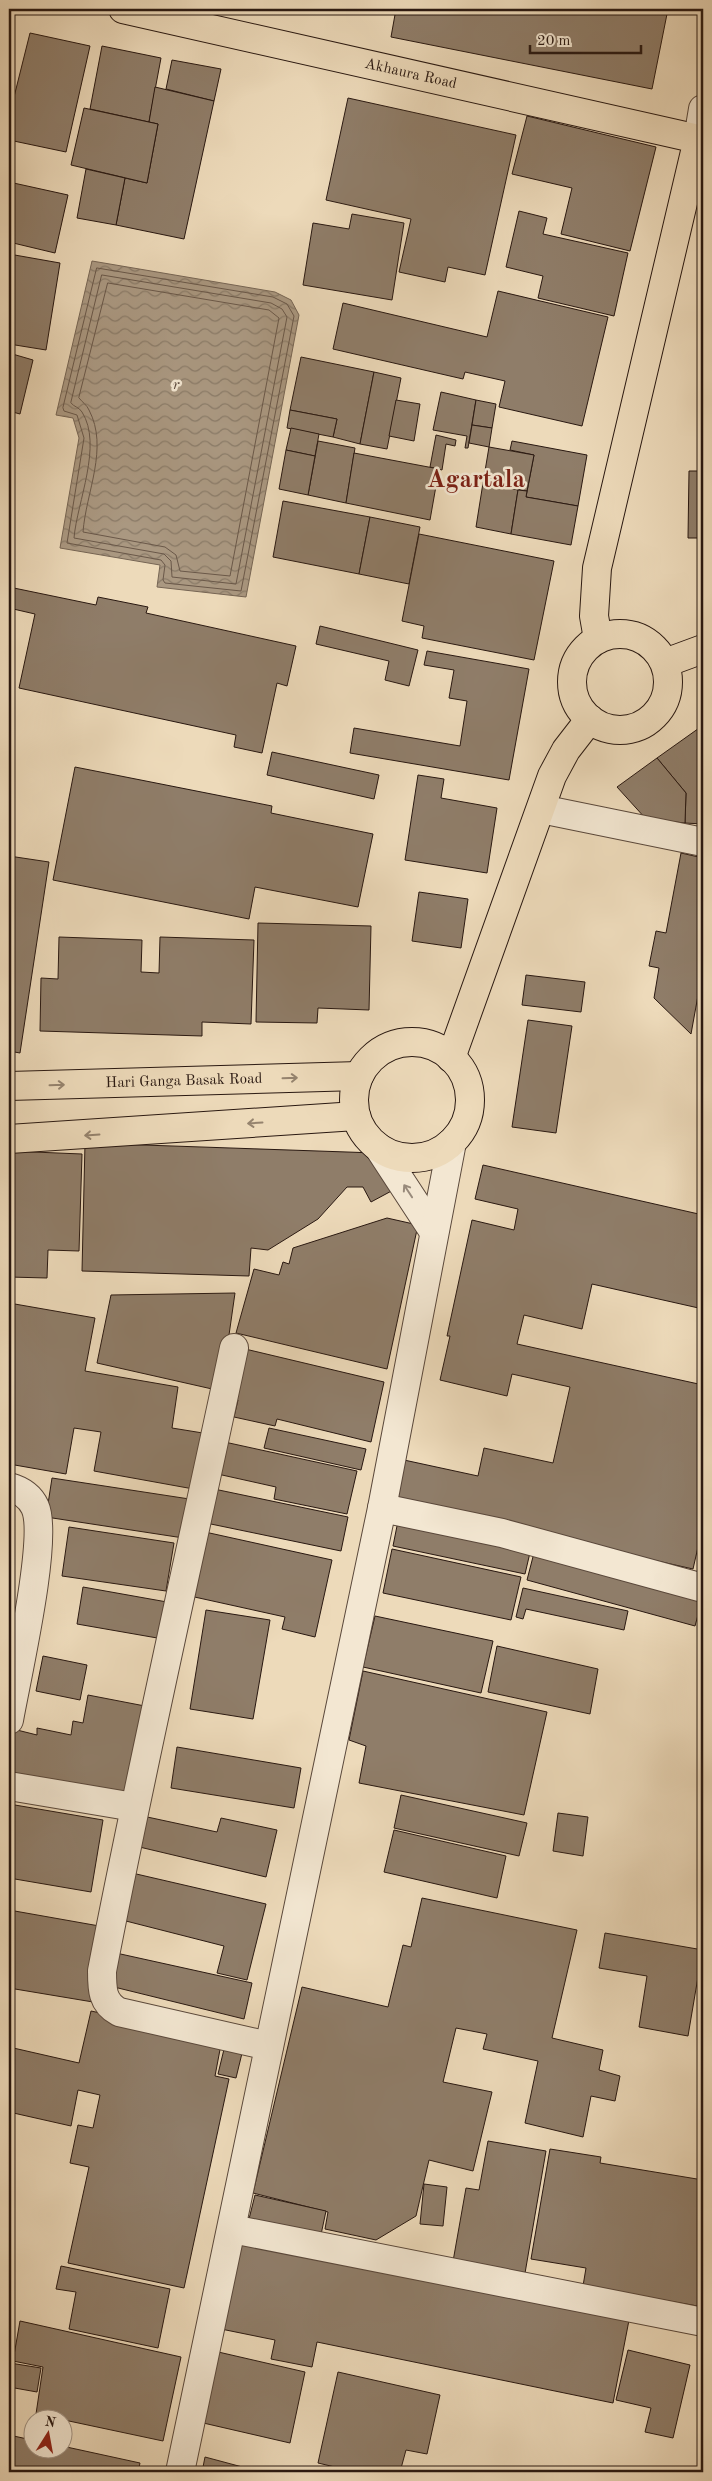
<svg xmlns="http://www.w3.org/2000/svg" width="712" height="2481" font-family="'Old Standard TT',serif">
  <defs>
    <pattern id="water-waves" width="16" height="10" patternUnits="userSpaceOnUse" patternTransform="scale(1.25)"><rect width="16" height="10" fill="#aa9881"/><path d="M0 5q4-4 8 0t8 0" fill="none" stroke="#8a7b68"/></pattern>
  </defs>
  <rect width="100%" height="100%" fill="#eddaba"/>
  <filter id="stains"><feTurbulence type="fractalNoise" baseFrequency=".004" numOctaves="4"/><feColorMatrix values="0 0 0 0 .2 0 0 0 0 .09 0 0 0 0 .02 0 0 0 .5 -.17"/></filter>
  <radialGradient id="worn" r=".72"><stop offset=".6" stop-color="#630" stop-opacity="0"/><stop offset="1" stop-color="#630" stop-opacity=".3"/></radialGradient>
  <g fill="url(#water-waves)" stroke="#766554">
    <polygon points="92,261 275,292 291,300 299,315 246,597 157,587 160,565 60,548 79,438 73,418 56,415"/>
    <polygon points="703,2431 703,2472 698,2472"/>
  </g>
  <g fill="none" stroke-linecap="round" stroke-linejoin="round">
    <g stroke="#6a5849" stroke-width="1">
      <polygon points="97,268 273,297 287,304 294,316 241,591 165,583 163,580 165,565 161,560 67,543 84,438 77,415 64,411 63,408"/>
      <path d="M102,275L271,303L282,309L287,317L236,584L172,577L171,561L164,554L74,538C77,502 103,445 82,412C79,407 74,407 71,403Z"/>
      <path d="M108,283L269,310L279,318L230,576L180,571L176,555L165,547L83,532C86,492 109,448 89,410C87,405 82,402 79,398Z"/>
    </g>
  </g>
  <g fill="#8f7d69" stroke="#291811">
    <polygon points="396,9 668,9 652,89 391,37"/>
    <polygon points="30,33 90,46 66,152 9,140 9,117"/>
    <polygon points="102,46 161,58 149,122 90,109"/>
    <polygon points="172,60 221,69 214,101 166,89"/>
    <polygon points="155,87 214,101 184,239 116,225 125,178 147,183 158,124 149,122"/>
    <polygon points="348,98 516,135 485,275 448,267 445,282 399,272 411,219 326,200"/>
    <polygon points="84,108 158,124 147,183 71,165"/>
    <polygon points="527,116 656,147 630,251 561,234 572,188 512,174"/>
    <polygon points="86,169 125,178 116,225 77,218"/>
    <polygon points="9,182 68,195 55,253 9,242"/>
    <polygon points="519,211 547,218 543,234 628,253 614,316 538,298 543,276 506,267"/>
    <polygon points="352,214 404,223 392,300 303,285 313,223 349,229"/>
    <polygon points="9,254 60,263 46,350 9,344"/>
    <polygon points="498,291 608,317 582,426 499,407 505,381 465,372 463,379 333,349 343,303 487,337"/>
    <polygon points="9,353 33,360 20,414 9,411"/>
    <polygon points="301,357 374,372 360,444 333,437 337,419 290,410"/>
    <polygon points="374,372 401,378 387,449 360,444"/>
    <polygon points="441,392 476,400 468,448 465,448 467,436 433,430"/>
    <polygon points="702,392 703,392 703,556 701,538 688,538 689,471 700,471"/>
    <polygon points="396,400 420,404 414,441 389,436"/>
    <polygon points="476,400 496,404 492,428 472,425"/>
    <polygon points="290,410 337,419 333,437 287,428"/>
    <polygon points="472,425 492,428 489,447 469,443"/>
    <polygon points="291,428 319,434 315,456 286,450"/>
    <polygon points="436,435 456,440 455,446 446,444 442,470 430,467"/>
    <polygon points="318,441 355,448 346,503 308,495"/>
    <polygon points="512,441 587,455 578,506 526,497 534,455 510,450"/>
    <polygon points="489,447 534,455 527,491 483,483"/>
    <polygon points="286,450 315,456 308,495 279,489"/>
    <polygon points="354,453 439,469 430,520 346,503"/>
    <polygon points="483,483 518,490 511,534 476,527"/>
    <polygon points="518,490 527,491 526,497 578,506 571,545 511,534"/>
    <polygon points="283,501 370,517 359,574 273,557"/>
    <polygon points="370,517 420,527 409,584 359,574"/>
    <polygon points="419,534 554,561 534,660 422,638 424,626 402,621"/>
    <polygon points="9,587 96,605 98,597 148,607 146,613 296,646 287,686 277,683 262,753 234,747 236,735 19,688 35,614 9,608"/>
    <polygon points="320,626 418,650 409,686 385,680 389,661 316,644"/>
    <polygon points="427,651 529,669 509,780 350,753 354,728 460,746 467,701 449,698 454,670 424,665"/>
    <polygon points="702,726 703,824 685,823 686,793 657,758"/>
    <polygon points="272,752 379,775 374,799 267,775"/>
    <polygon points="657,758 686,793 685,823 646,819 617,787"/>
    <polygon points="75,767 272,806 271,813 373,834 358,907 255,887 249,919 53,880"/>
    <polygon points="418,775 444,779 441,798 497,808 487,873 405,860"/>
    <polygon points="681,853 703,858 703,968 691,1034 654,998 659,968 649,966 656,931 666,933"/>
    <polygon points="9,856 49,862 20,1053 9,1051"/>
    <polygon points="419,892 468,899 461,948 412,941"/>
    <polygon points="258,923 371,926 369,1010 318,1008 317,1023 256,1022"/>
    <polygon points="59,937 142,940 141,972 159,973 160,937 254,940 251,1024 202,1022 202,1036 40,1031 41,978 58,979"/>
    <polygon points="526,975 585,982 581,1012 522,1005"/>
    <polygon points="528,1020 572,1026 556,1133 512,1127"/>
    <polygon points="85,1143 376,1153 397,1188 371,1202 363,1187 347,1187 318,1219 268,1250 251,1248 249,1276 82,1271"/>
    <polygon points="9,1151 82,1154 79,1251 48,1250 47,1278 9,1277"/>
    <polygon points="483,1165 703,1215 703,1309 592,1284 582,1329 524,1315 517,1344 703,1385 703,1525 693,1569 394,1502 404,1460 478,1476 484,1448 553,1463 570,1387 512,1374 507,1396 440,1380 450,1336 447,1336 472,1220 514,1230 518,1209 475,1199"/>
    <polygon points="387,1218 418,1225 387,1369 236,1333 254,1269 279,1275 283,1262 289,1264 293,1248"/>
    <polygon points="235,1293 221,1391 97,1363 111,1295"/>
    <polygon points="9,1303 95,1318 85,1371 178,1387 172,1428 209,1434 199,1490 94,1471 101,1432 74,1428 66,1474 9,1464"/>
    <polygon points="241,1348 384,1382 371,1442 277,1419 275,1426 234,1417 238,1400 229,1399"/>
    <polygon points="269,1428 366,1449 361,1470 264,1448"/>
    <polygon points="220,1441 357,1471 347,1514 274,1499 276,1487 213,1473"/>
    <polygon points="52,1478 196,1500 190,1539 46,1517"/>
    <polygon points="214,1489 348,1517 341,1551 206,1523"/>
    <polygon points="399,1516 532,1544 525,1574 393,1546"/>
    <polygon points="69,1527 174,1543 166,1591 62,1576"/>
    <polygon points="205,1532 332,1560 315,1637 282,1629 285,1617 190,1596"/>
    <polygon points="392,1549 521,1577 511,1620 383,1593"/>
    <polygon points="535,1549 703,1597 695,1626 527,1580"/>
    <polygon points="83,1587 167,1602 163,1639 77,1624"/>
    <polygon points="523,1588 628,1611 624,1630 526,1609 523,1619 516,1617"/>
    <polygon points="206,1610 270,1620 253,1719 190,1709"/>
    <polygon points="375,1616 493,1641 481,1693 363,1667"/>
    <polygon points="497,1646 598,1669 590,1714 488,1692"/>
    <polygon points="43,1656 87,1665 80,1700 36,1691"/>
    <polygon points="363,1671 547,1712 524,1815 359,1783 366,1746 349,1740"/>
    <polygon points="88,1695 150,1707 130,1801 9,1779 9,1754 13,1729 37,1735 37,1728 71,1735 73,1721 83,1723"/>
    <polygon points="177,1747 301,1768 294,1808 171,1788"/>
    <polygon points="401,1795 527,1823 519,1856 394,1828"/>
    <polygon points="9,1804 103,1820 91,1892 9,1878"/>
    <polygon points="558,1813 588,1817 583,1856 553,1851"/>
    <polygon points="138,1815 217,1832 221,1818 277,1830 266,1877 131,1845"/>
    <polygon points="394,1830 506,1856 497,1898 384,1872"/>
    <polygon points="132,1873 266,1904 247,1980 217,1973 224,1946 122,1920"/>
    <polygon points="422,1898 577,1930 552,2038 603,2050 599,2070 620,2076 615,2101 591,2096 583,2137 525,2123 538,2061 483,2049 487,2034 456,2028 443,2082 492,2092 473,2171 429,2160 416,2216 376,2240 325,2229 328,2212 253,2193 302,1987 388,2007 403,1945 411,1947"/>
    <polygon points="9,1910 105,1927 93,2002 9,1988"/>
    <polygon points="605,1933 703,1950 703,1972 699,1971 688,2036 639,2027 647,1976 599,1968"/>
    <polygon points="116,1953 252,1983 244,2019 110,1986"/>
    <polygon points="91,2011 222,2039 215,2076 229,2079 184,2288 68,2263 89,2167 70,2163 78,2125 93,2128 100,2095 78,2090 71,2126 9,2112 9,2047 79,2063"/>
    <polygon points="226,2041 244,2045 236,2078 218,2074"/>
    <polygon points="488,2141 546,2151 524,2279 452,2267 466,2188 479,2190"/>
    <polygon points="550,2149 601,2157 600,2163 703,2180 703,2307 583,2286 586,2268 531,2259"/>
    <polygon points="424,2184 447,2187 443,2226 420,2224"/>
    <polygon points="255,2195 326,2211 319,2244 247,2227"/>
    <polygon points="9,2196 12,2197 9,2220"/>
    <polygon points="241,2235 630,2315 613,2403 317,2342 312,2367 271,2359 275,2340 221,2329"/>
    <polygon points="61,2266 170,2289 158,2348 69,2329 76,2292 56,2289"/>
    <polygon points="20,2321 181,2357 163,2441 36,2414 43,2367 13,2361"/>
    <polygon points="628,2350 690,2365 673,2438 645,2432 651,2408 616,2400"/>
    <polygon points="214,2351 305,2372 290,2443 199,2422"/>
    <polygon points="10,2363 41,2368 37,2392 9,2387"/>
    <polygon points="338,2372 440,2395 427,2454 406,2450 400,2472 356,2472 318,2463"/>
    <polygon points="9,2435 32,2440 32,2448 62,2448 62,2446 140,2463 138,2472 9,2472"/>
    <polygon points="205,2457 261,2472 202,2472"/>
  </g>
  <g fill="none" stroke-linecap="round" stroke-linejoin="round">
    <defs>
      <g id="minor">
        <polyline points="703,109 698,139 703,140"/>
        <polyline points="541,809 703,842"/>
        <polyline points="379,1148 434,1232"/>
        <path d="M234,1348C190,1556 142,1763 102,1971C102,1989 102,2003 119,2012L269,2046"/>
        <path d="M9,1487C20,1490 30,1496 35,1507C49,1537 16,1680 9,1720"/>
        <polyline points="382,1508 502,1533 703,1588"/>
        <polyline points="9,1786 134,1807"/>
        <polyline points="232,2229 703,2322"/>
        <polyline points="180,2472 382,1508 452,1142"/>
      </g>
      <g id="major">
        <path id="s1" d="M123,9L698,139L597,568L594,616L598,639"/>
        <circle cx="620" cy="682" r="48"/>
        <polyline points="665,663 703,649"/>
        <circle cx="412" cy="1100" r="58"/>
        <polyline points="451,1058 552,776 566,750 590,719"/>
        <path id="s2" d="M9,1086L359,1076"/>
        <polyline points="9,1139 356,1116"/>
      </g>
    </defs>
    <use href="#minor" stroke="#5a483b" stroke-width="30"/>
    <use href="#major" stroke="#291811" stroke-width="30"/>
    <use href="#minor" stroke="#f3e7d2" stroke-width="28"/>
    <use href="#major" stroke="#eddaba" stroke-width="28"/>
  </g>
  <defs><path id="oneway-shaft" d="M-6 0H5M1.5-3L5.5 0L1.5 3" fill="none" stroke-width="1.6" stroke-linecap="round" stroke-linejoin="round" transform="scale(1.25)"/></defs>
  <g stroke="#95836e">
    <use href="#oneway-shaft" transform="translate(290 1078) rotate(-2)"/>
    <use href="#oneway-shaft" transform="translate(57 1085) rotate(-2)"/>
    <use href="#oneway-shaft" transform="translate(255 1123) rotate(176)"/>
    <use href="#oneway-shaft" transform="translate(92 1135) rotate(176)"/>
  </g>
  <use stroke="#988a7b" href="#oneway-shaft" transform="translate(408 1191) rotate(-123)"/>
  <g text-anchor="middle" dominant-baseline="central" stroke-width="5" stroke-linejoin="round" paint-order="stroke">
    <g font-size="15" fill="#291811" stroke="#f3e7d2">
      <text stroke="none"><textPath href="#s1" startOffset="295">Akhaura Road</textPath></text>
      <text stroke="none"><textPath href="#s2" startOffset="175">Hari Ganga Basak Road</textPath></text>
    </g>
    <g font-size="16" font-style="italic" fill="#5d4b3e" stroke="#f3e7d2">
      <text x="176" y="385">r</text>
    </g>
    <g font-size="25" font-weight="bold" fill="#7a1f14" stroke="#f3e7d2">
      <text x="476" y="480">Agartala</text>
    </g>
  </g>
  <rect width="712" height="2481" fill="none" stroke="#eddaba" stroke-width="30"/>
  <rect x="10" y="10" width="692" height="2461" fill="none" stroke="#291811" stroke-width="2.5"/>
  <rect x="15" y="15" width="682" height="2451" fill="none" stroke="#291811"/>
  <g transform="translate(48 2434) rotate(11)"><circle r="24" fill="#f3e7d2" stroke="#a29485"/>
  <path d="M0-4L9 19L0 12L-9 19Z" fill="#8f2418"/>
  <text y="-8" font-size="14" font-weight="bold" text-anchor="middle" fill="#291811">N</text>
  </g>
  <path d="M530 45v8h111v-8" fill="none" stroke="#291811" stroke-width="2.5"/>
  <text x="537" y="45" font-size="15" fill="#291811" stroke="#f3e7d2" stroke-width="4" paint-order="stroke">20 m</text>
  <rect width="100%" height="100%" filter="url(#stains)"/>
  <rect width="100%" height="100%" fill="url(#worn)"/>
</svg>
